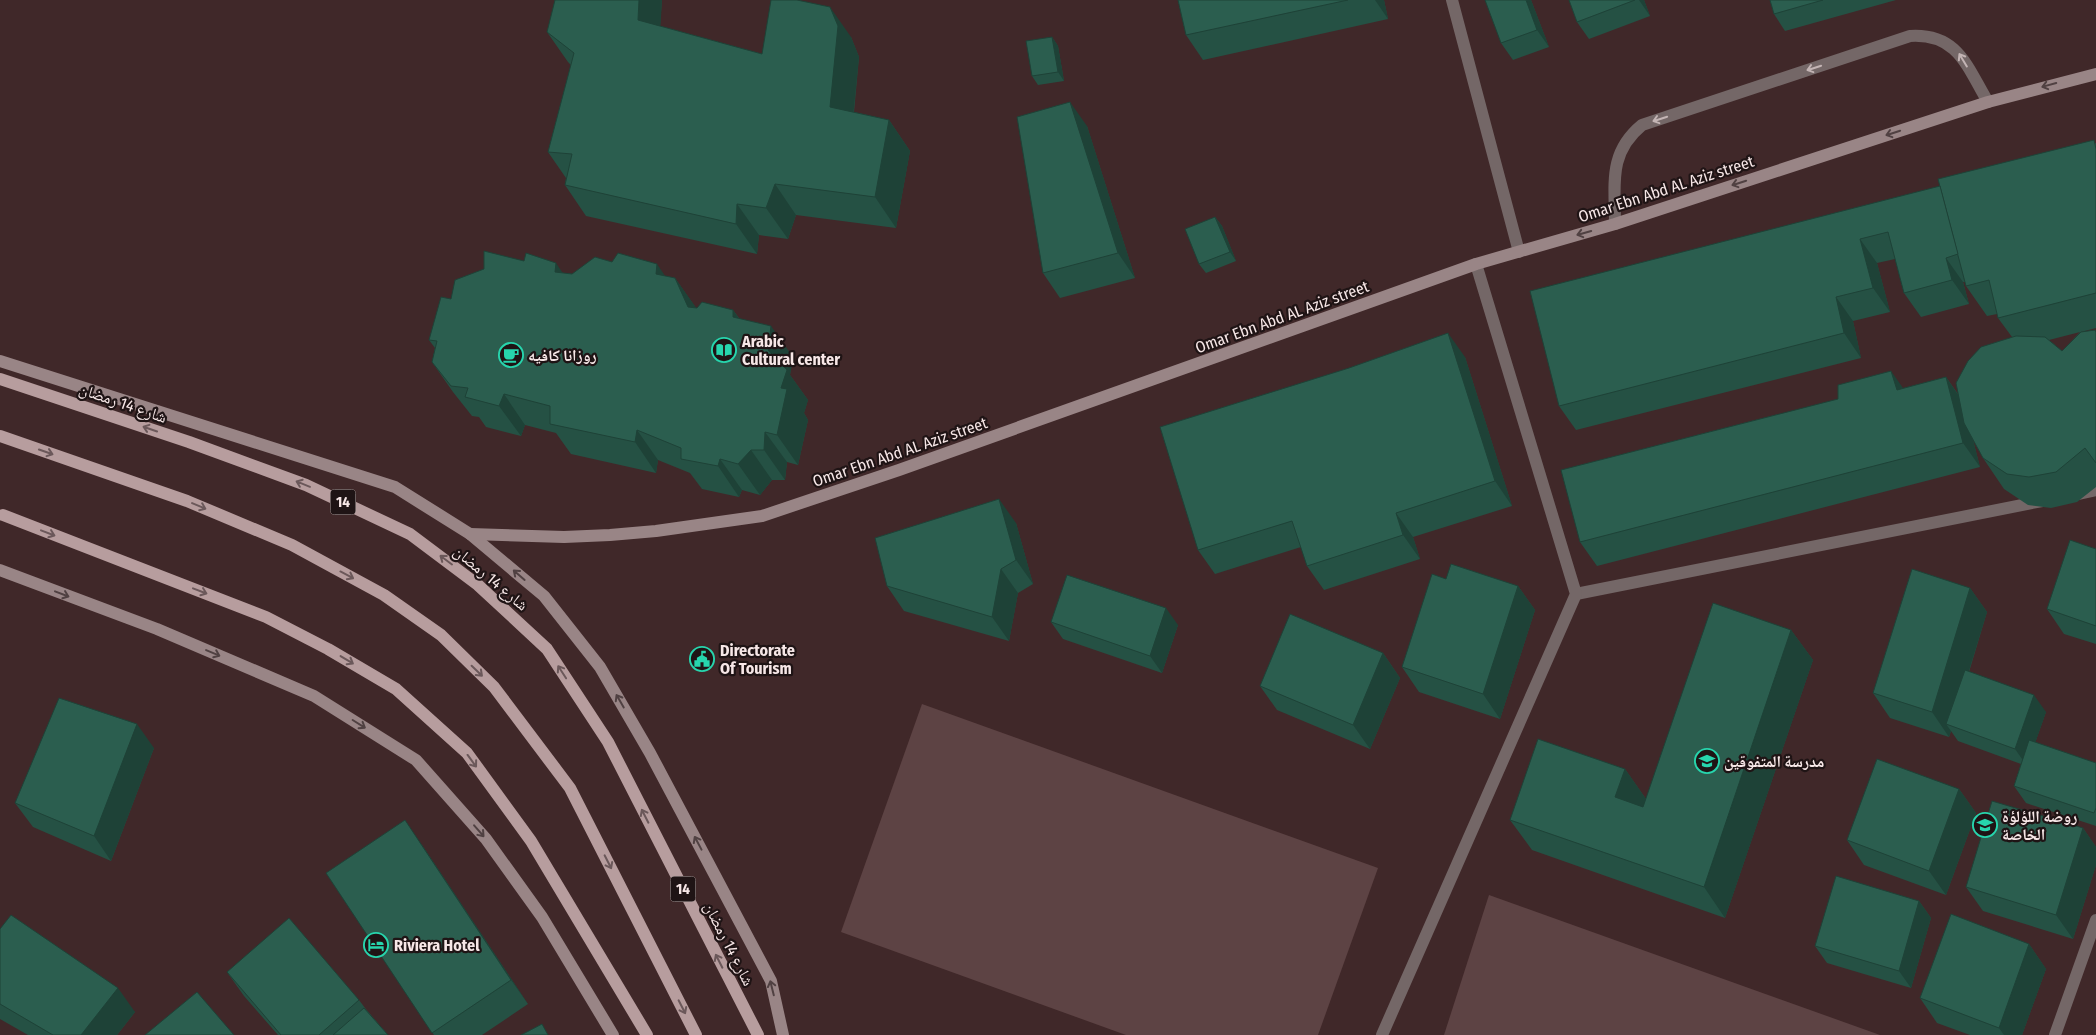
<svg xmlns="http://www.w3.org/2000/svg" width="2096" height="1035" font-family="'Fira Sans Condensed','Noto Naskh Arabic',sans-serif">
  <rect width="100%" height="100%" fill="#402829"/>
  <g fill="#5d4344">
    <polygon points="922,704 1378,868 1318,1035 1126,1035 841,932"/>
    <polygon points="1489,895 1880,1035 1444,1035"/>
  </g>
  <g fill="none" stroke-linecap="round" stroke-linejoin="round">
    <g stroke="#746767" stroke-width="12">
      <polyline points="1452,0 1519,252"/>
      <path d="M1615,224C1615,184 1608,153 1642,125L1910,36C1958,33 1967,67 1988,102"/>
    </g>
    <g stroke="#746767" stroke-width="12">
      <polyline points="2074,495 2096,490"/>
      <polyline points="1576,594 2042,501"/>
      <polyline points="1382,1035 1576,594 1476,264"/>
      <polyline points="2055,1035 2096,920"/>
    </g>
    <g stroke="#998586" stroke-width="12">
      <polyline points="0,361 395,487 470,534 544,596 600,667 650,753 771,981 783,1035"/>
      <polyline points="470,534 564,537 610,535 656,531 762,516 899,470 1476,264 1615,224 1988,102 2096,74"/>
      <polyline points="0,570 157,629 314,696 416,760 486,839 542,917 613,1035"/>
    </g>
    <g stroke="#b79d9e" stroke-width="12">
      <polyline points="0,379 189,442 306,485 410,534 478,585 547,649 608,742 758,1035"/>
      <polyline points="0,436 187,501 292,545 384,595 441,635 494,687 570,788 696,1035"/>
      <polyline points="3,515 266,617 328,649 396,689 467,753 531,841 647,1035"/>
    </g>
  </g>
  <g fill="#255144" fill-rule="evenodd">
    <polygon points="555,0 662,0 660,26 762,54 851,37 859,57 854,112 889,120 910,151 896,228 796,215 788,239 759,235 757,254 586,216 565,185 566,178 548,152 571,65 568,62 547,32"/>
    <polygon points="1178,0 1384,0 1388,19 1203,60 1186,35"/>
    <polygon points="1526,0 1531,0 1549,47 1513,60 1501,43"/>
    <polygon points="1569,0 1644,0 1650,16 1589,39 1577,22"/>
    <polygon points="1770,0 1896,0 1785,31 1774,14"/>
    <polygon points="1052,37 1058,46 1064,81 1038,85 1032,76"/>
    <polygon points="1087,126 1135,278 1060,298 1043,273"/>
    <path d="M2096,143V328L2081,332H2096V487L2077,502L2051,508L2028,505L2004,489L1983,458L1973,440L1980,467L1597,566L1580,542L1904,388L1946,377L1958,394L2012,337L1998,318L1997,314L1987,316L1966,286L1965,282H1963L1969,304L1921,317L1904,293L1895,259L1877,263L1890,312L1853,321L1861,358L1576,430L1559,406L1940,186ZM2080,332L2062,351L2049,340Z"/>
    <polygon points="1215,217 1222,226 1236,261 1206,273 1199,264"/>
    <polygon points="563,273 572,274 665,276 675,278 696,308 733,310 739,318 793,357 790,375 808,400 804,413 808,420 798,465 787,462 785,480 772,480 760,495 742,490 739,497 702,489 690,473 658,460 656,473 571,454 556,433 525,425 521,436 486,427 479,417 472,416 453,392 432,362 435,348 429,340 451,299"/>
    <polygon points="1465,357 1512,506 1413,537 1420,559 1324,590 1307,566 1301,547 1215,574 1198,550"/>
    <polygon points="1016,523 1033,584 1018,593 1009,641 904,611 887,586"/>
    <polygon points="2096,549 2096,644 2064,634 2047,609"/>
    <polygon points="1446,579 1518,586 1535,610 1500,719 1419,692 1402,667"/>
    <polygon points="1970,588 1987,612 1969,672 2046,712 2035,743 2096,763 2096,826 2026,803 2014,786 2021,764 1958,741 1951,731 1949,737 1890,718 1873,693"/>
    <polygon points="1051,622 1178,625 1162,673 1063,639"/>
    <polygon points="1791,630 1813,660 1725,918 1532,850 1510,820 1625,769 1646,799"/>
    <polygon points="1383,653 1400,678 1370,749 1277,710 1260,686"/>
    <polygon points="154,748 111,861 33,827 15,803"/>
    <polygon points="1959,789 1976,813 1946,895 1864,865 1847,840"/>
    <polygon points="2083,828 2096,847 2096,865 2073,939 1983,911 1966,887"/>
    <polygon points="422,845 528,1004 482,1035 434,1035 326,873"/>
    <polygon points="1919,901 1931,918 1911,988 1827,963 1815,946"/>
    <polygon points="0,929 135,1012 117,1035 28,1035 0,1019"/>
    <polygon points="2029,944 2046,969 2022,1035 1970,1035 1937,1023 1920,998"/>
    <polygon points="227,972 359,1000 365,1008 388,1035 278,1035 244,996"/>
  </g>
  <g fill="#1e4237">
    <polygon points="639,0 662,0 659,50 638,20"/>
    <polygon points="1375,0 1384,0 1388,19"/>
    <polygon points="1526,0 1531,0 1549,47 1537,30"/>
    <polygon points="1639,0 1644,0 1650,16"/>
    <polygon points="830,7 851,37 859,57 851,137 830,107"/>
    <polygon points="1052,37 1058,46 1064,81 1058,72"/>
    <polygon points="1070,102 1087,126 1135,278 1118,253"/>
    <polygon points="889,120 910,151 896,228 875,197"/>
    <polygon points="775,184 796,215 788,239 766,208"/>
    <polygon points="737,204 759,235 757,254 736,224"/>
    <polygon points="1215,217 1222,226 1236,261 1230,252"/>
    <polygon points="1860,239 1877,263 1890,312 1873,288"/>
    <polygon points="1946,258 1963,282 1969,304 1952,280"/>
    <polygon points="556,263 577,294 555,272"/>
    <polygon points="657,264 678,295 656,274"/>
    <polygon points="675,278 697,309 688,307"/>
    <polygon points="1836,297 1853,321 1861,358 1844,333"/>
    <polygon points="733,310 755,341 733,317"/>
    <polygon points="771,326 793,357 790,375 808,400 804,413 808,420 798,465 777,435 781,388 768,350"/>
    <polygon points="1448,333 1465,357 1512,506 1495,481"/>
    <polygon points="1891,371 1908,395 1897,390"/>
    <polygon points="1946,377 1963,402 1980,467 1963,443"/>
    <polygon points="504,394 525,425 521,436 499,406"/>
    <polygon points="637,430 658,460 656,473 635,442"/>
    <polygon points="765,432 787,462 785,480 764,450"/>
    <polygon points="751,450 772,480 760,495 738,464"/>
    <polygon points="720,459 742,490 739,497 718,466"/>
    <polygon points="999,499 1016,523 1033,584 1016,560"/>
    <polygon points="1396,513 1413,537 1420,559 1403,535"/>
    <polygon points="1001,569 1018,593 1009,641 992,617"/>
    <polygon points="1518,586 1535,610 1500,719 1483,694"/>
    <polygon points="1970,588 1987,612 1952,726 1946,724 1951,731 1949,737 1932,712"/>
    <polygon points="1166,608 1178,625 1162,673 1150,656"/>
    <polygon points="1791,630 1813,660 1725,918 1704,887"/>
    <polygon points="1383,653 1400,678 1370,749 1353,725"/>
    <polygon points="2034,695 2046,712 2027,766 2015,749"/>
    <polygon points="137,724 154,748 111,861 94,836"/>
    <polygon points="1625,769 1646,799 1637,828 1615,797"/>
    <polygon points="1959,789 1976,813 1946,895 1929,871"/>
    <polygon points="405,820 422,845 528,1004 511,980"/>
    <polygon points="2083,828 2096,847 2096,865 2073,939 2056,915"/>
    <polygon points="1919,901 1931,918 1911,988 1899,971"/>
    <polygon points="2029,944 2046,969 2022,1035 2004,1035 1999,1028"/>
    <polygon points="118,988 135,1012 117,1035 81,1035"/>
  </g>
  <g fill="#2b5e4f" stroke="#1e4237">
    <polygon points="555,0 639,0 638,20 762,54 771,0 797,0 830,7 838,26 830,107 889,120 875,197 775,184 766,208 737,204 736,224 565,185 572,154 548,152 574,53 547,32"/>
    <polygon points="1178,0 1348,0 1186,35"/>
    <polygon points="1485,0 1526,0 1537,30 1501,43"/>
    <polygon points="1569,0 1635,0 1577,22"/>
    <polygon points="1770,0 1823,0 1774,14"/>
    <polygon points="1052,37 1058,72 1032,76 1026,41"/>
    <polygon points="1070,102 1118,253 1043,273 1017,117"/>
    <polygon points="2094,140 2096,149 2096,293 1998,318 1989,280 1966,286 1938,179"/>
    <polygon points="1940,186 1958,254 1946,258 1952,280 1904,293 1888,232 1860,239 1873,288 1836,297 1844,333 1559,406 1530,291"/>
    <polygon points="1215,217 1230,252 1199,264 1185,229"/>
    <polygon points="484,251 524,261 526,253 556,263 555,272 572,274 595,257 612,262 618,253 657,264 656,274 675,278 688,307 697,308 702,302 733,310 733,317 771,326 768,350 787,370 781,388 787,389 777,435 765,432 764,450 751,450 738,464 720,459 718,466 681,459 681,448 637,430 635,442 550,424 550,406 504,394 499,406 465,397 468,388 451,386 432,362 437,341 429,340 441,297 451,299 455,280 484,269"/>
    <polygon points="2095,330 2096,332 2096,463 2085,448 2056,472 2029,477 2007,474 1983,458 1964,423 1956,383 1968,361 1981,347 2016,336 2045,337 2062,351 2081,332"/>
    <polygon points="1448,333 1495,481 1396,513 1403,535 1307,566 1292,521 1198,550 1160,427 1349,368"/>
    <polygon points="1891,371 1897,390 1946,377 1963,443 1580,542 1561,470 1838,399 1838,385"/>
    <polygon points="999,499 1016,560 1001,569 992,617 887,586 875,538"/>
    <polygon points="2070,540 2096,549 2096,626 2047,609"/>
    <polygon points="1451,564 1518,586 1483,694 1402,667 1432,574 1446,579"/>
    <polygon points="1912,569 1970,588 1932,712 1873,693"/>
    <polygon points="1067,575 1166,608 1150,656 1051,622"/>
    <polygon points="1713,603 1791,630 1704,887 1510,820 1538,739 1625,769 1615,797 1643,807"/>
    <polygon points="1290,614 1383,653 1353,725 1260,686"/>
    <polygon points="1965,670 2034,695 2015,749 1946,724"/>
    <polygon points="59,698 137,724 94,836 15,803"/>
    <polygon points="2029,740 2096,763 2096,808 2094,813 2014,786"/>
    <polygon points="1877,759 1959,789 1929,871 1847,840"/>
    <polygon points="1992,801 2083,828 2056,915 1966,887"/>
    <polygon points="405,820 511,980 432,1033 326,873"/>
    <polygon points="1836,876 1919,901 1899,971 1815,946"/>
    <polygon points="1951,914 2029,944 1999,1028 1920,998"/>
    <polygon points="11,915 118,988 81,1035 53,1035 0,1004 0,929"/>
    <polygon points="289,918 359,1000 319,1035 281,1035 227,972"/>
    <polygon points="197,992 234,1035 145,1035"/>
    <polygon points="364,1008 388,1035 333,1035"/>
    <polygon points="542,1024 548,1035 521,1035"/>
  </g>
  <defs><path id="oneway-shaft" d="M-6 0H5M1.5-3L5.5 0L1.5 3" fill="none" stroke-width="1.6" stroke-linecap="round" stroke-linejoin="round" transform="scale(1.25)"/></defs>
  <g stroke="#c3b4b4">
    <use href="#oneway-shaft" transform="translate(1963 60) rotate(-121)"/>
    <use href="#oneway-shaft" transform="translate(1814 68) rotate(162)"/>
    <use href="#oneway-shaft" transform="translate(1660 119) rotate(162)"/>
  </g>
  <g stroke="#504142">
    <use href="#oneway-shaft" transform="translate(2049 85) rotate(165)"/>
    <use href="#oneway-shaft" transform="translate(1893 133) rotate(162)"/>
    <use href="#oneway-shaft" transform="translate(1739 183) rotate(162)"/>
    <use href="#oneway-shaft" transform="translate(1584 233) rotate(164)"/>
    <use href="#oneway-shaft" transform="translate(519 575) rotate(-139)"/>
    <use href="#oneway-shaft" transform="translate(62 594) rotate(21)"/>
    <use href="#oneway-shaft" transform="translate(213 653) rotate(23)"/>
    <use href="#oneway-shaft" transform="translate(620 701) rotate(-120)"/>
    <use href="#oneway-shaft" transform="translate(359 724) rotate(32)"/>
    <use href="#oneway-shaft" transform="translate(479 831) rotate(49)"/>
    <use href="#oneway-shaft" transform="translate(698 843) rotate(-118)"/>
    <use href="#oneway-shaft" transform="translate(772 988) rotate(-104)"/>
  </g>
  <g stroke="#6b585a">
    <use href="#oneway-shaft" transform="translate(150 429) rotate(-161)"/>
    <use href="#oneway-shaft" transform="translate(46 452) rotate(19)"/>
    <use href="#oneway-shaft" transform="translate(303 484) rotate(-158)"/>
    <use href="#oneway-shaft" transform="translate(199 506) rotate(23)"/>
    <use href="#oneway-shaft" transform="translate(48 533) rotate(21)"/>
    <use href="#oneway-shaft" transform="translate(446 560) rotate(-143)"/>
    <use href="#oneway-shaft" transform="translate(347 575) rotate(28)"/>
    <use href="#oneway-shaft" transform="translate(200 591) rotate(21)"/>
    <use href="#oneway-shaft" transform="translate(347 660) rotate(31)"/>
    <use href="#oneway-shaft" transform="translate(477 671) rotate(44)"/>
    <use href="#oneway-shaft" transform="translate(562 672) rotate(-123)"/>
    <use href="#oneway-shaft" transform="translate(472 761) rotate(54)"/>
    <use href="#oneway-shaft" transform="translate(645 816) rotate(-117)"/>
    <use href="#oneway-shaft" transform="translate(608 862) rotate(63)"/>
    <use href="#oneway-shaft" transform="translate(719 961) rotate(-117)"/>
    <use href="#oneway-shaft" transform="translate(682 1007) rotate(63)"/>
  </g>
  <defs>
    <symbol id="library-ring" viewBox="-11 -11 22 22"><circle r="9.5" fill="#1f1415" stroke="#27d5ad" stroke-width="1.5"/><path d="M-6-4Q-3-5.5-.7-3.5V5Q-3 3-6 4ZM6-4Q3-5.5 .7-3.5V5Q3 3 6 4Z" fill="#27d5ad"/></symbol>
    <symbol id="cafe-ring" viewBox="-11 -11 22 22"><circle r="9.5" fill="#1f1415" stroke="#27d5ad" stroke-width="1.5"/><path d="M-5.5-4.5H6V0H3Q3 3.5 0 3.5H-2.5Q-5.5 3.5-5.5 0ZM3-3.2v2h1.7v-2ZM-6 4.5H4V6H-6Z" fill="#27d5ad"/></symbol>
    <symbol id="civic-ring" viewBox="-11 -11 22 22"><circle r="9.5" fill="#1f1415" stroke="#27d5ad" stroke-width="1.5"/><path d="M-.6-6.5H3V-4.5H.6V-3L4-1V1h2V6H-6V1h2V-1L-.6-3ZM-1.2 2.5V6h2.4V2.5Z" fill="#27d5ad"/></symbol>
    <symbol id="school-ring" viewBox="-11 -11 22 22"><circle r="9.5" fill="#1f1415" stroke="#27d5ad" stroke-width="1.5"/><path d="M0-5L7-2L0 1L-7-2ZM-4 1L0 2.5L4 1V4Q0 6-4 4Z" fill="#27d5ad"/></symbol>
    <symbol id="hotel-ring" viewBox="-11 -11 22 22"><circle r="9.5" fill="#1f1415" stroke="#27d5ad" stroke-width="1.5"/><path d="M-6-4.5h1.5V1H6V5H4.5V3h-9V5H-6ZM-4 0a1.8 1.8 0 1 1 3.6 0ZM.5 0V-2.5h3Q6-2.5 6 0Z" fill="#27d5ad"/></symbol>
  </defs>
  <g fill-rule="evenodd">
    <use href="#library-ring" x="710" y="336" width="28" height="28"/>
    <use href="#cafe-ring" x="497" y="341" width="28" height="28"/>
    <use href="#civic-ring" x="688" y="645" width="28" height="28"/>
    <use href="#school-ring" x="1693" y="747" width="28" height="28"/>
    <use href="#school-ring" x="1971" y="811" width="28" height="28"/>
    <use href="#hotel-ring" x="362" y="931" width="28" height="28"/>
  </g>
  <g text-anchor="middle" dominant-baseline="central" stroke-width="4.5" stroke-linejoin="round" paint-order="stroke">
    <g fill="#1f1415" stroke="#b6a8a8" stroke-width="1">
      <rect x="330.5" y="489.5" width="25" height="25" rx="4"/>
      <rect x="670.5" y="876.5" width="25" height="25" rx="4"/>
    </g>
    <g font-size="15" font-weight="bold" fill="#f7e7e7">
      <text x="343" y="502">14</text>
      <text x="683" y="889">14</text>
    </g>
    <g font-size="16" fill="#f7e7e7" stroke="#1f1415">
      <text transform="translate(1666 189) rotate(-18)">Omar Ebn Abd AL Aziz street</text>
      <text transform="translate(1282 317) rotate(-20)">Omar Ebn Abd AL Aziz street</text>
      <text transform="translate(123 403) rotate(19)">شارع 14 رمضان</text>
      <text transform="translate(900 452) rotate(-19)">Omar Ebn Abd AL Aziz street</text>
      <text transform="translate(491 578) rotate(40)">شارع 14 رمضان</text>
      <text transform="translate(729 944) rotate(63)">شارع 14 رمضان</text>
    </g>
    <g font-size="16" font-weight="bold" fill="#f7e7e7" stroke="#1f1415" text-anchor="start">
      <text x="742" y="341">Arabic<tspan x="742" dy="18">Cultural center</tspan></text>
      <text x="528" y="355">روزانا كافيه</text>
      <text x="720" y="650">Directorate<tspan x="720" dy="18">Of Tourism</tspan></text>
      <text x="1724" y="761">مدرسة المتفوقين</text>
      <text x="2002" y="816">روضة اللؤلؤة<tspan x="2002" dy="18">الخاصة</tspan></text>
      <text x="394" y="945">Riviera Hotel</text>
    </g>
  </g>
</svg>
